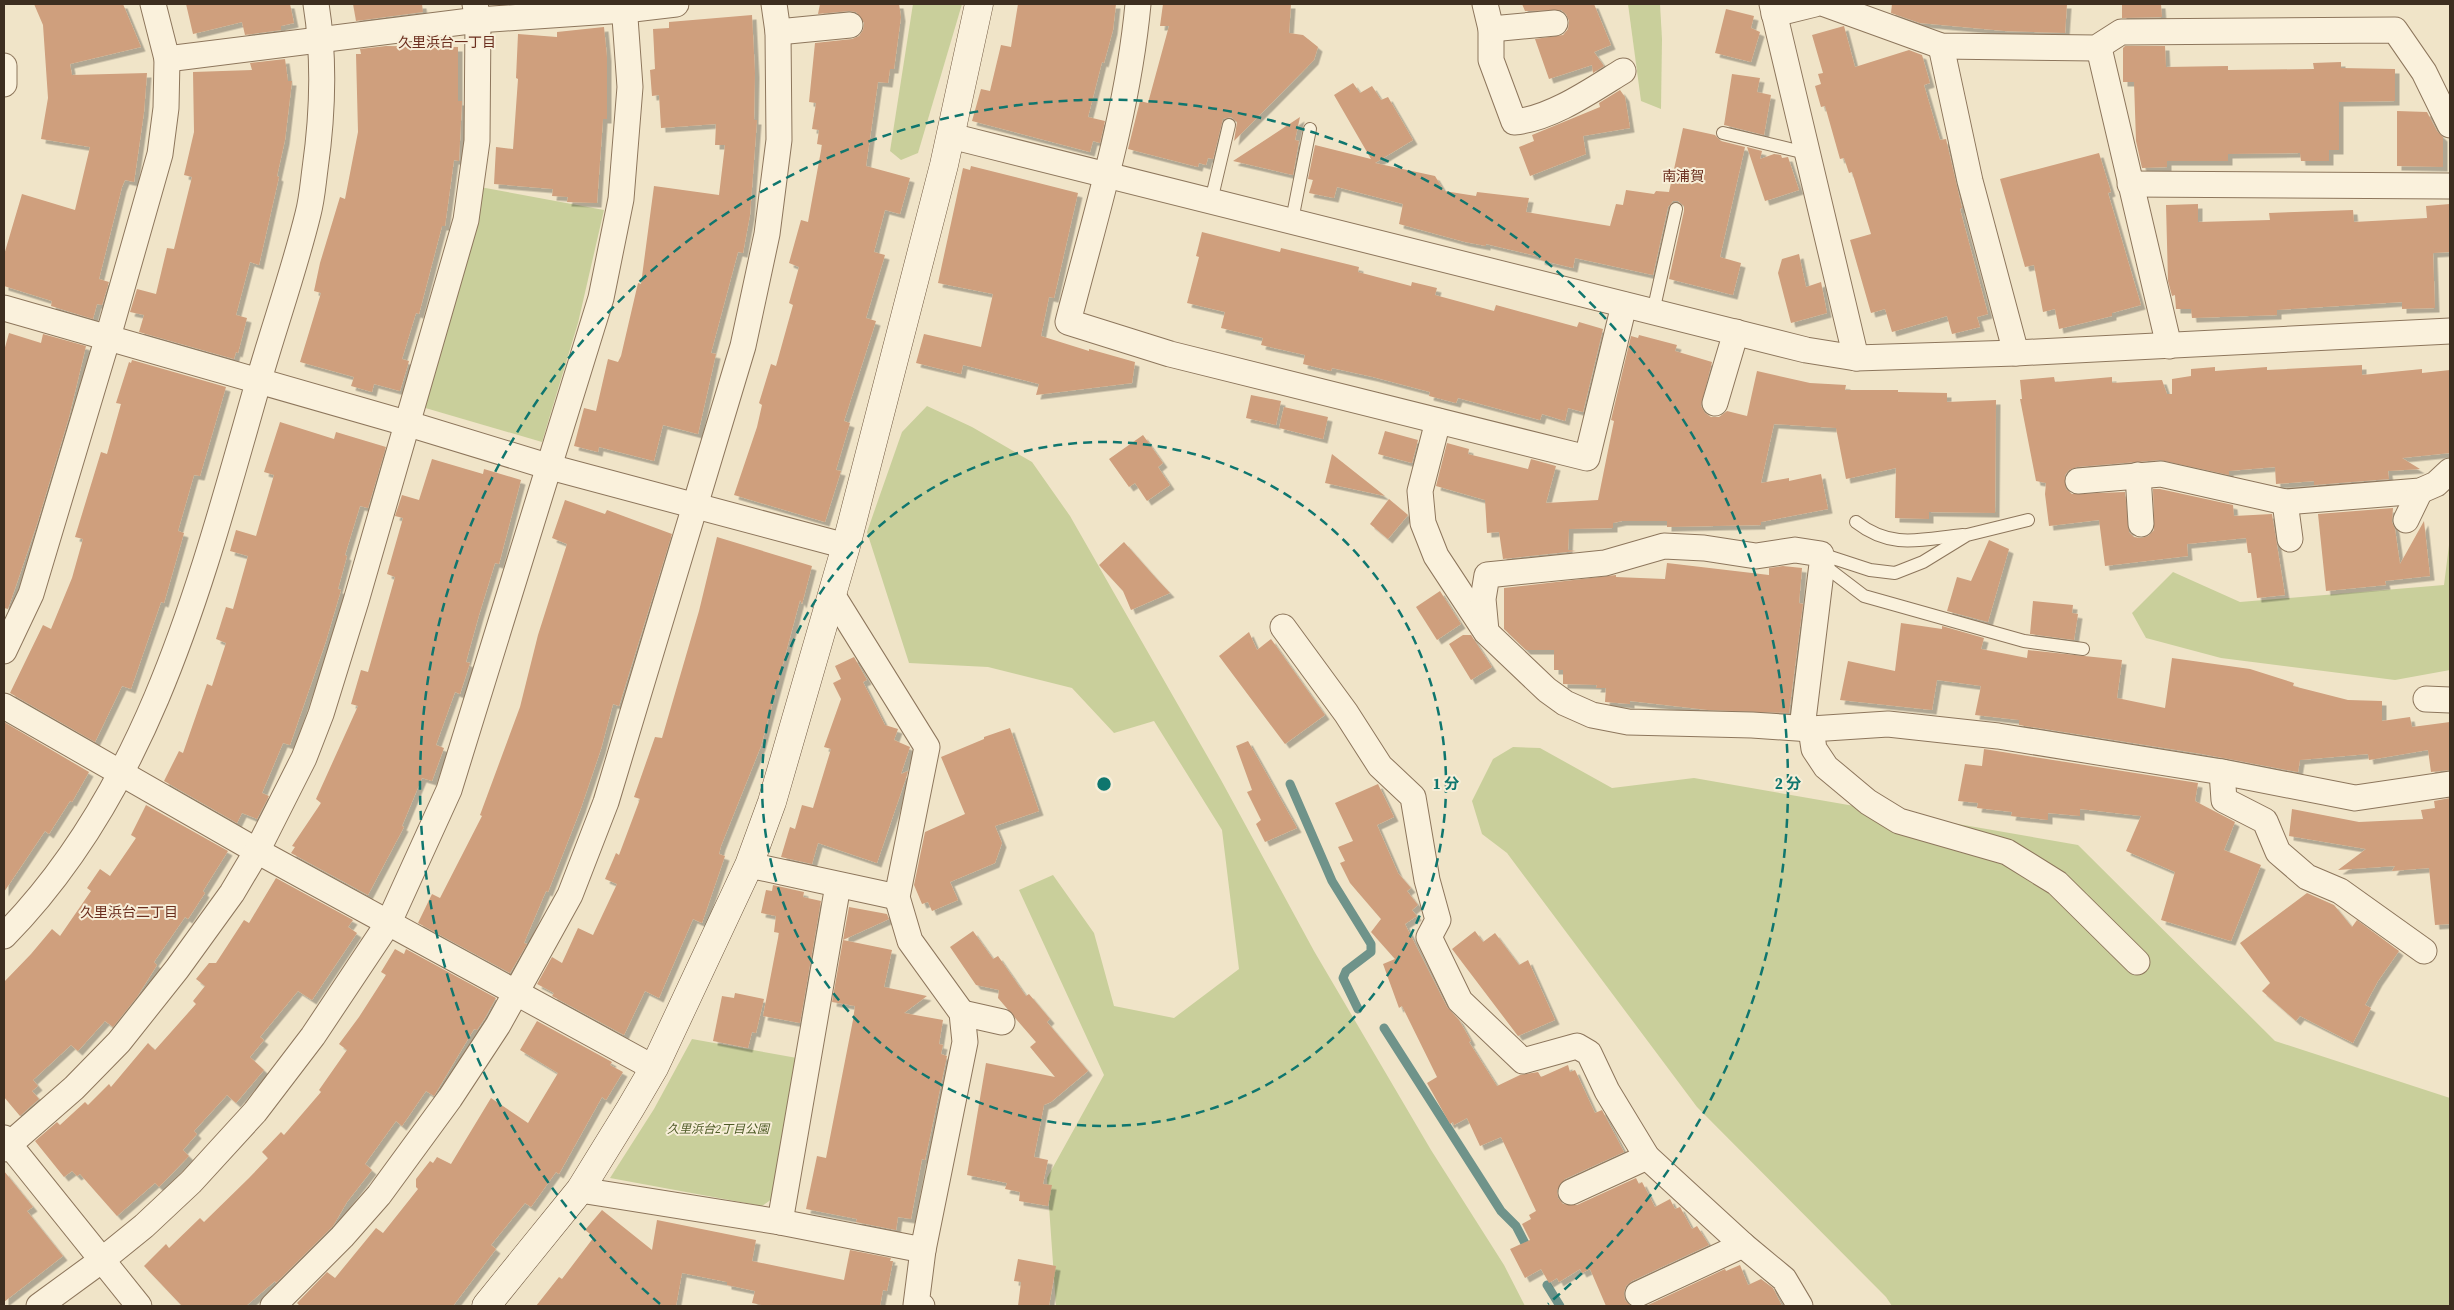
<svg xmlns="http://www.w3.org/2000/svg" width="2454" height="1310" font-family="'Source Serif 4','Noto Sans JP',serif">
  <defs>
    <filter id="shadow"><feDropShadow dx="4.5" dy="4.5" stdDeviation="0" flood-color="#0004"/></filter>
  </defs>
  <rect width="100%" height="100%" fill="#f0e4c8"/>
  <g fill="#c9cf9b">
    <polygon points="913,4 962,4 918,153 901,160 890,151"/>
    <polygon points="1628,4 1660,4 1662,39 1661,109 1641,101"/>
    <polygon points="480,187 604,210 578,323 542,442 422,407"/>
    <polygon points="927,406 972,427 1032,462 1070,516 1221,780 1314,951 1431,1150 1504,1265 1525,1306 1056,1306 1047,1178 1104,1075 1019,890 1053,875 1094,933 1114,1006 1174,1018 1239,969 1222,830 1154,721 1114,733 1072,688 988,667 909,663 867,532 902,432"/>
    <polygon points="2450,537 2450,670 2395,680 2221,658 2146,638 2132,613 2173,572 2240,602 2444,585"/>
    <polygon points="1513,747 1540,748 1612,788 1694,778 2078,845 2275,1041 2450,1098 2450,1306 1892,1306 1886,1297 1697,1107 1507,853 1482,834 1472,801 1493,759"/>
    <polygon points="692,1039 797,1058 772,1199 762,1206 610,1178 654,1109"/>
  </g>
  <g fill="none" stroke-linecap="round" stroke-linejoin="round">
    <g stroke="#6f938a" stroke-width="9">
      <polyline points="1290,784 1332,881 1371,944 1371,952 1346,971 1343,978 1358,1009"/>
      <polyline points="1384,1028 1501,1211 1516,1226 1529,1251"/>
      <polyline points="1547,1285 1560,1306"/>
    </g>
  </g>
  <g fill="#cf9f7d" filter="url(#shadow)">
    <polygon points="34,4 123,4 141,47 70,64 72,75 147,73 144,112 134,182 125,180 122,187 99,279 109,282 102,305 97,304 93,319 51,306 52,301 4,286 4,255 22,194 75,210 90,147 41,139 48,98 43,25"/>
    <polygon points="186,4 290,4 294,23 281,26 281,30 245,35 242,22 193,34"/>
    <polygon points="353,4 422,4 423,12 356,21"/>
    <polygon points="820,4 899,4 901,17 894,69 890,69 888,83 878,82 866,166 910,178 900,214 885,210 874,252 885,255 866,318 876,321 844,421 850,423 836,470 841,471 825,522 734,495 757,427 762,405 759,403 771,364 776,366 793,305 789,303 799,267 789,263 801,220 808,222 822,145 817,144 819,130 812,129 816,103 809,102 815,43 852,39 859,36 863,30 864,23 856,12 849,11 818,14"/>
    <polygon points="1018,4 1116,4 1113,30 1104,63 1102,62 1088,117 1105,121 1100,143 1093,141 1090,152 972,121 981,89 990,91 1001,45 1011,47"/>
    <polygon points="1163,4 1291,4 1289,33 1303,35 1318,47 1314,60 1234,141 1237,122 1231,117 1223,119 1213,159 1208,158 1206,165 1199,163 1198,167 1128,149 1140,101 1148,103 1169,26 1160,26"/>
    <polygon points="1522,4 1594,4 1611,45 1594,52 1604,66 1593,73 1592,65 1549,79 1535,39 1563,35 1568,29 1569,21 1566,14 1561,10 1525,11"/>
    <polygon points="1892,4 2067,4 2065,33 2005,31 1920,23 1891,13"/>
    <polygon points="2122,4 2161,4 2162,17 2122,18"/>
    <polygon points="1726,9 1754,16 1751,28 1760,32 1751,62 1715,53"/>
    <polygon points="752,15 755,73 754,120 757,120 750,215 743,253 738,252 711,353 716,354 698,434 663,425 654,461 599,447 598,452 574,446 584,408 596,411 608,359 618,362 621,356 638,283 641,284 654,186 719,195 725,145 715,145 716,124 661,128 659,95 652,96 650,70 655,69 653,29 669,28 669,22"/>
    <polygon points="1844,26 1855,67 1909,50 1922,55 1930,83 1924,85 1940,140 1946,139 1962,208 1960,209 1988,314 1977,317 1980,327 1952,334 1947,316 1892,332 1885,309 1871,313 1850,240 1871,234 1852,172 1849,173 1844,158 1840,159 1825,106 1821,107 1815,86 1821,84 1818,74 1823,73 1812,35"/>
    <polygon points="604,27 607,57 607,119 603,119 597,203 567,202 568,197 552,196 553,189 494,184 496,147 513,149 518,79 516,78 518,34 557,37 557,32"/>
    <polygon points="386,46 458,47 458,101 462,101 459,161 454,160 445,226 442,226 419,314 416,313 402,359 409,361 400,391 374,384 372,392 351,386 354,377 300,362 321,293 314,291 320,263 340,197 345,199 358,132 356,54 361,54 360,49"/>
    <polygon points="2125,46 2165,46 2166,67 2228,66 2228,70 2314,69 2313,63 2341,62 2341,68 2395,69 2395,101 2339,102 2339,150 2329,150 2329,161 2301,161 2300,153 2228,154 2228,161 2167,161 2167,167 2142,168 2136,141 2134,82 2123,82 2123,48"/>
    <polygon points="285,59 288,81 292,81 285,140 277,176 279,177 259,265 250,262 236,315 247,318 238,353 236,352 234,359 139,332 144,315 130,312 137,289 156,294 167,248 174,249 192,177 184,175 194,132 193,72 252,70 250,63"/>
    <polygon points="1732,74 1760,78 1757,92 1771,95 1764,135 1724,125"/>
    <polygon points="1353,83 1360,93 1372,86 1381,100 1388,97 1413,140 1375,163 1435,176 1444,191 1476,196 1477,192 1529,198 1526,212 1610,226 1616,204 1623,205 1626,190 1654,194 1656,191 1669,192 1683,128 1715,135 1721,141 1745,147 1720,257 1741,263 1733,295 1669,279 1684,211 1684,206 1678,201 1673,201 1668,207 1653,275 1575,258 1573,268 1540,260 1541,257 1486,244 1486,246 1465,242 1399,224 1403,204 1337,187 1334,198 1309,193 1313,180 1308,179 1315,145 1371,159 1334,95"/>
    <polygon points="1620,90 1625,97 1630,128 1583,136 1586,154 1530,176 1519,147 1534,141 1532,135 1600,107 1599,103"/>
    <polygon points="2397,111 2427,112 2437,131 2443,137 2443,167 2397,166"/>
    <polygon points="1300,117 1295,140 1299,141 1293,175 1233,161"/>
    <polygon points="1747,147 1762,151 1760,159 1774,154 1781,155 1782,158 1788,157 1799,190 1765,201"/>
    <polygon points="2099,153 2111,192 2108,193 2141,305 2112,313 2112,316 2059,329 2055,309 2043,312 2034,265 2025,267 2000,179"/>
    <polygon points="971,166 1078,193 1054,298 1049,297 1041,336 1089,351 1089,349 1135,362 1132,383 1036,395 1039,384 963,365 961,374 916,363 924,334 981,347 993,294 938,283 963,168 970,170"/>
    <polygon points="2198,204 2198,222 2270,220 2269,213 2353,210 2354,222 2427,218 2426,206 2450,204 2450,252 2433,253 2435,308 2402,309 2402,302 2277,310 2277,315 2192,318 2191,309 2176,309 2175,295 2172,296 2168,281 2166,205"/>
    <polygon points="1202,232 1280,252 1281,248 1359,267 1358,272 1411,286 1412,282 1437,288 1435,295 1494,311 1496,305 1577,327 1579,322 1603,329 1583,412 1568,408 1565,421 1542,414 1540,420 1458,398 1456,403 1429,396 1430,392 1373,377 1332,368 1331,371 1303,364 1305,355 1261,345 1263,338 1221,328 1225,312 1187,303 1199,257 1196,256"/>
    <polygon points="1799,254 1806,287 1821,282 1827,313 1791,323 1778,273 1782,259"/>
    <polygon points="9,333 41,343 43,334 86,346 69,417 37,524 8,609 4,608 4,351"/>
    <polygon points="1639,335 1677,345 1675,351 1712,362 1701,406 1705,413 1711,417 1719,417 1727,411 1747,416 1757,371 1810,383 1846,385 1845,390 1898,390 1898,392 1947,393 1947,402 1996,400 1995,513 1929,512 1929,519 1895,518 1896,468 1846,479 1836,428 1774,424 1761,483 1789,478 1789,481 1821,474 1828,509 1761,522 1761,525 1667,527 1667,521 1622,521 1613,523 1613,528 1569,529 1568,550 1576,551 1503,559 1499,532 1487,533 1485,500 1436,486 1447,443 1469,449 1468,454 1528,469 1531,459 1556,466 1546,503 1598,500 1614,421 1611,420 1631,336 1638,338"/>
    <polygon points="132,360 226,387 200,476 194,475 178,531 184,533 164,603 161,602 131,689 122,686 95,742 10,693 43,625 51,629 72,578 83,539 75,537 101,452 107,454 121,404 116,403 129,362 131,363"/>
    <polygon points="2362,365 2362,375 2422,369 2422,373 2450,370 2450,453 2402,458 2420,469 2388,471 2389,479 2314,485 2314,481 2276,484 2275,467 2229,471 2229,475 2160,460 2077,467 2069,470 2065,475 2066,489 2072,494 2125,492 2129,532 2134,537 2141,538 2148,536 2154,530 2153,489 2160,489 2233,505 2234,516 2272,514 2285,595 2257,598 2251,553 2248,553 2246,538 2187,544 2188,556 2105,566 2099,520 2049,526 2045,494 2046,483 2036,481 2020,399 2022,399 2020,380 2054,377 2055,382 2112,377 2112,383 2162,380 2167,394 2172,394 2172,379 2191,376 2191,369 2215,367 2215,371 2267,367 2267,370"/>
    <polygon points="1251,395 1281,401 1276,425 1246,418"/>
    <polygon points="1284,407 1328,417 1323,439 1279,428"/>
    <polygon points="280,422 334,439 336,432 386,447 368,508 360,506 345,555 347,556 338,589 341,590 326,641 290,745 283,743 262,793 269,796 257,819 242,813 237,823 164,781 179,751 183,753 207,684 212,686 226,643 216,639 226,607 233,609 248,556 230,551 236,530 256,536 274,475 264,472"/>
    <polygon points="1385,431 1418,440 1412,463 1378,454"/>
    <polygon points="1143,435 1163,463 1158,467 1170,485 1147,501 1135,483 1129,487 1109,459"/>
    <polygon points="1332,454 1385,496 1325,483"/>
    <polygon points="432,459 483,474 484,469 521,480 499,564 495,563 479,615 466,662 470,663 460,694 455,692 436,745 444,748 432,781 422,778 402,826 404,827 368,895 291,853 295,847 292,846 321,803 316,799 358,706 351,704 361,670 368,672 395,577 387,574 403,518 395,516 402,495 419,500"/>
    <polygon points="1389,499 1408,515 1388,539 1370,524"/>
    <polygon points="565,500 605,514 607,510 672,534 619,706 613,704 601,749 581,808 548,892 546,891 524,943 527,944 510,973 418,923 432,894 440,898 482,816 480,815 520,707 538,635 567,544 552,538"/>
    <polygon points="2393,508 2392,522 2395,529 2400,564 2424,521 2430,576 2385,581 2386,585 2326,591 2318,514"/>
    <polygon points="717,537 812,566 802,604 800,600 761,746 721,846 719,854 725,856 702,923 693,919 659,998 645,991 624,1035 552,996 554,993 537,984 552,957 562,963 578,928 593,935 617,884 605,879 616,853 619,855 640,799 634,797 655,737 662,738 699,611"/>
    <polygon points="1989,540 2009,549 1988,622 1947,611 1957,577 1971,581"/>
    <polygon points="1124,542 1155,577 1170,593 1131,610 1123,591 1099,565"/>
    <polygon points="1667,563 1769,575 1769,568 1783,566 1802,568 1799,603 1803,604 1789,713 1708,710 1630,701 1630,704 1605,702 1606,688 1596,688 1597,685 1563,684 1563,670 1554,670 1554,650 1526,650 1504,629 1504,588 1616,575 1616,577 1665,579"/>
    <polygon points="1440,591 1461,624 1437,640 1416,607"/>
    <polygon points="2033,601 2073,605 2072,613 2078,614 2074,640 2030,634"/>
    <polygon points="1901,623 1942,629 1942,626 1984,638 1981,649 2027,658 2028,650 2122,660 2117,698 2165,708 2172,658 2250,669 2294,683 2293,686 2348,700 2382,701 2382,721 2410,717 2412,727 2450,722 2450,770 2431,772 2428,750 2369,760 2368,754 2300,760 2298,772 2202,754 2019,725 2019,720 1975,715 1981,686 1937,680 1932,710 1840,700 1848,661 1895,671"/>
    <polygon points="1249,632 1257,650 1271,639 1325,715 1285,744 1219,656"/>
    <polygon points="1463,635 1471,635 1492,667 1471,680 1449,644"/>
    <polygon points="854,657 867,680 863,682 885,725 898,729 894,740 910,747 901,774 908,771 907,775 877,863 818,843 812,864 781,857 790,827 795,829 802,805 813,808 831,749 824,747 841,699 833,683 841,679 835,666"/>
    <polygon points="4,722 89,772 72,802 70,801 49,834 45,831 4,892"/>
    <polygon points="1010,728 1039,811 995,826 1002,843 995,863 950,882 958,900 932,911 928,902 922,904 914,885 925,832 965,814 941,757 984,739 984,737"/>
    <polygon points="1248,741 1297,828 1265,842 1256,824 1261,820 1247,792 1252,790 1236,746"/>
    <polygon points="1984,749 2198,783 2195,801 2235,822 2224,850 2261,865 2231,941 2161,920 2175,872 2126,851 2141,816 2080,809 2080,816 2048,813 2048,820 2011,816 2012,812 1977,808 1978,803 1958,801 1965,764 1982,766"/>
    <polygon points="1378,784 1394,817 1377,825 1398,873 1411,888 1407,891 1418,905 1412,910 1417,916 1405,924 1447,1007 1459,1020 1471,1041 1469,1042 1497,1086 1520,1075 1538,1072 1541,1077 1568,1065 1570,1072 1575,1070 1595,1113 1602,1110 1624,1152 1565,1179 1557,1190 1558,1198 1563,1204 1577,1205 1636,1178 1639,1184 1642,1182 1655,1207 1670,1199 1675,1209 1680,1207 1692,1229 1697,1226 1709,1245 1632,1281 1626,1286 1624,1293 1625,1300 1631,1306 1606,1306 1590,1269 1582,1273 1580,1269 1559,1282 1557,1278 1549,1283 1541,1269 1525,1278 1510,1249 1530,1240 1522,1224 1531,1219 1529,1215 1536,1211 1501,1137 1480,1146 1467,1118 1454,1125 1453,1122 1450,1124 1427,1083 1437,1077 1402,1006 1399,1008 1383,964 1395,959 1371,932 1381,919 1350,883 1340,863 1345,861 1338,847 1353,841 1335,803"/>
    <polygon points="2450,798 2450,924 2435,925 2429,868 2392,871 2395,866 2338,870 2366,849 2289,836 2292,809 2359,822 2423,819 2421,810 2435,808 2434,801"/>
    <polygon points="146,805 228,851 203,891 205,893 188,919 185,917 154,962 157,965 137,997 113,1027 105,1021 78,1051 71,1045 33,1080 38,1086 32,1091 39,1099 20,1116 4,1097 4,982 31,954 52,929 60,936 91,891 87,888 100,869 110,876 136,838 131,835"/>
    <polygon points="276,878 353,920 348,927 357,933 312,1000 298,991 260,1037 264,1040 250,1057 264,1070 236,1103 227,1095 194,1131 197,1134 183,1150 189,1156 159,1187 155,1183 117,1216 80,1174 77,1176 72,1171 64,1177 35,1141 57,1122 60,1125 85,1102 88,1105 109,1084 111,1087 148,1043 155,1050 196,1004 193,1001 205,986 196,979 209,963 216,963 244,920 249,923"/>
    <polygon points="773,885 804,892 803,897 821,901 800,1023 763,1016 779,933 774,932 776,916 761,913 766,890 772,891"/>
    <polygon points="2307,893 2334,905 2352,927 2357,920 2399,951 2378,981 2365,1005 2371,1008 2353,1043 2300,1016 2296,1021 2262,991 2270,983 2240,943"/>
    <polygon points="849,907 887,914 889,919 843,940"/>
    <polygon points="973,931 993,959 998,956 1026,996 1029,994 1050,1019 1047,1022 1088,1071 1051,1102 1044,1105 1034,1157 1048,1160 1043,1184 1052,1185 1048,1206 1019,1201 1020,1192 1005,1189 1007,1183 967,1175 986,1063 1055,1077 1030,1047 1036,1042 998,998 999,990 976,985 950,947"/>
    <polygon points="1475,931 1483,942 1495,933 1519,965 1528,960 1555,1020 1518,1036 1452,949"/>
    <polygon points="843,940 892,950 884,987 927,996 904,1013 943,1020 939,1044 943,1045 941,1054 947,1056 925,1160 922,1159 911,1219 898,1217 896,1230 856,1222 857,1219 806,1209 817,1156 826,1158 853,1020 855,1006 832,1002"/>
    <polygon points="395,949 404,954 406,949 496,998 485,1018 477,1030 474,1029 434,1096 426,1091 402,1126 396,1121 365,1164 372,1170 347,1202 333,1226 276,1283 275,1281 246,1306 182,1306 144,1266 166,1244 169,1248 200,1218 204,1222 249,1178 268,1158 262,1152 281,1132 284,1135 321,1092 319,1090 347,1050 339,1044 359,1017 386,975 381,972"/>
    <polygon points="735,993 764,999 756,1033 752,1032 748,1048 713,1041 722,996 734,998"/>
    <polygon points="537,1021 612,1062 610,1065 623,1072 606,1100 602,1097 559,1174 556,1172 531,1207 525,1203 491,1245 496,1249 453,1306 300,1306 297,1303 327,1272 335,1278 376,1228 383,1233 418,1189 416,1187 416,1179 430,1161 433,1163 437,1157 451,1164 491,1098 528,1123 558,1073 520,1050"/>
    <polygon points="4,1171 33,1207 27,1211 63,1256 4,1302"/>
    <polygon points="602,1210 652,1250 657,1220 756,1240 752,1261 844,1280 850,1250 891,1258 890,1261 893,1261 887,1291 883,1290 880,1306 766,1306 752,1303 755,1291 727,1285 727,1282 682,1273 676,1306 536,1306 559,1277 562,1279 594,1237 585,1230"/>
    <polygon points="1018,1259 1056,1266 1049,1306 1018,1306 1021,1282 1014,1281"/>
    <polygon points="1740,1265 1748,1285 1761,1279 1773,1288 1782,1306 1646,1306 1725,1269 1726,1271"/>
  </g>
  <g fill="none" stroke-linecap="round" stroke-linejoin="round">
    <defs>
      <g id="lane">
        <polyline points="1723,133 1806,153"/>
        <polyline points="1211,201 1229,125"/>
        <polyline points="1292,220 1310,129"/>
        <polyline points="1653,312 1676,209"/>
        <path d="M1856,522C1892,550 1922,539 1963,535"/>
        <polyline points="1821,554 1870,570 1895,573 1923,562 1967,535 2028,520"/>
        <polyline points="1822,564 1864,596 2024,641 2083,649"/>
      </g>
      <g id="street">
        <path d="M1138,4C1128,112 1095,217 1068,322L1170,354L1587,458L1624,305"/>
        <path d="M1485,4L1491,29V60L1514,122C1551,119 1592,90 1623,71"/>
        <polyline points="1772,4 1856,358"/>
        <polyline points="1825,4 1941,46 2096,48 2121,32 2395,30 2424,72 2450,125"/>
        <polyline points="1774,14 1815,4"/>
        <polyline points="1491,29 1555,23"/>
        <polyline points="778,32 850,25"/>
        <polyline points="1941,46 1970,181 2016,353"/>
        <polyline points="2099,48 2169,346"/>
        <polyline points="167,59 478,20 625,10 676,4"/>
        <polyline points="4,66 4,84"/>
        <polyline points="951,136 1806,350 1856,358 2016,353 2450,331"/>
        <polyline points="2130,184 2450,186"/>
        <polyline points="4,308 409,424 550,467 846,546"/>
        <polyline points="1715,403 1736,332"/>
        <polyline points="1438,421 1420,491 1423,523 1436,556 1486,632 1547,690 1565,703 1592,715 1628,722 1752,725 1811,729 1888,724 1998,736 2222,772 2355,798 2450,784"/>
        <polyline points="2138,475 2141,524"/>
        <polyline points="2078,481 2161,474 2285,502 2420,491 2436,484 2450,471"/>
        <polyline points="2285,502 2290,539"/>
        <polyline points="2406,520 2420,491"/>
        <polyline points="1283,627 1346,713 1380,766 1413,797 1427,880 1438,920 1429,937 1460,1001 1523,1061 1577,1046 1589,1053 1607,1091 1647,1157 1743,1245 1784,1279 1800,1306"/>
        <polyline points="1486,631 1483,599 1487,575 1605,563 1664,546 1704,548 1756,556 1795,550 1821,554 1822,564 1802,728"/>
        <polyline points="4,651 31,594 108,337 160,154 166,108 167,59 153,4"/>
        <polyline points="2426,699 2450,700"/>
        <polyline points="4,706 257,851 654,1068"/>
        <polyline points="1811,729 1814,749 1826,767 1868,802 1899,821 2007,852 2057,883 2137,962"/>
        <polyline points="2222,772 2224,800 2265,821 2278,852 2307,877 2340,891 2424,951"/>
        <polyline points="749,865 897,897"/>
        <path d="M4,936C151,787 202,578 258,383C274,327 294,271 308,214C312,199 313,184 315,169C323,113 325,60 316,4"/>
        <polyline points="962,1013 1002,1022"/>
        <polyline points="4,1138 139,1306"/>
        <polyline points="4,1149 74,1088 119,1042 177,969 232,893 257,851 304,758 321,714 356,601 466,220 477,141 478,20 475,4"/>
        <polyline points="580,1190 780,1222 923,1250 965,1042 962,1013 910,941 897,897 927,747 833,596"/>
        <polyline points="1571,1192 1647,1157"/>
        <polyline points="780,1222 838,885"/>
        <polyline points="1638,1294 1743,1245"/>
        <polyline points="39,1306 102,1260 144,1226 191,1182 255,1112 313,1036 389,922 449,790 601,298 621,199 630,87 624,4"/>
        <polyline points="273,1306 342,1237 379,1195 450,1098 498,1025 570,895 606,802 743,346 767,234 779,140 778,32 774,4"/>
        <polyline points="922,1306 916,1305 923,1250"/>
      </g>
      <polyline id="secondary" points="486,1306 580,1190 630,1109 654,1068 749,865 772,802 846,546 944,165 979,4"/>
    </defs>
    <use href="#lane" stroke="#8d765c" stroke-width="14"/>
    <use href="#street" stroke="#8d765c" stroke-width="27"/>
    <use href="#secondary" stroke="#6f573f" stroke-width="29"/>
    <use href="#lane" stroke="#faf1dc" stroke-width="12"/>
    <use href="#street" stroke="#faf1dc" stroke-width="25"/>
    <use href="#secondary" stroke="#faf1dc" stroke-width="28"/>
  </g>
  <g fill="none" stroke="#0f766e" stroke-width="2.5" stroke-dasharray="9 6">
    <circle cx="1104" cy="784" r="342"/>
    <path d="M660 1304A684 684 0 1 1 1548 1304"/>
  </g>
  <g text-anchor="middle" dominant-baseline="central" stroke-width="4" stroke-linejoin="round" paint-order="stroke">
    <g font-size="12" font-style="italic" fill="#4d5a26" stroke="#f7eed8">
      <text x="718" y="1129">久里浜台2丁目公園</text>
    </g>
    <g font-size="14" fill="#6b2e1e" stroke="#f7eed8">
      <text x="447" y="42">久里浜台一丁目</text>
      <text x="1683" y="176">南浦賀</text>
      <text x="129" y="912">久里浜台二丁目</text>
    </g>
  </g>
  <circle cx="1104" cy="784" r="8" fill="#0f766e" stroke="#f7eed8" stroke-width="2.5"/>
  <g font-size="15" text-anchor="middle" font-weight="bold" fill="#0f766e" stroke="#f7eed8" stroke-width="4" stroke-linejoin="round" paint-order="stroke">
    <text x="1446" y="789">1 分</text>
    <text x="1788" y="789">2 分</text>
  </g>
  <rect width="2454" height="1310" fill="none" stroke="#3d2e20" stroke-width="10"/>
</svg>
